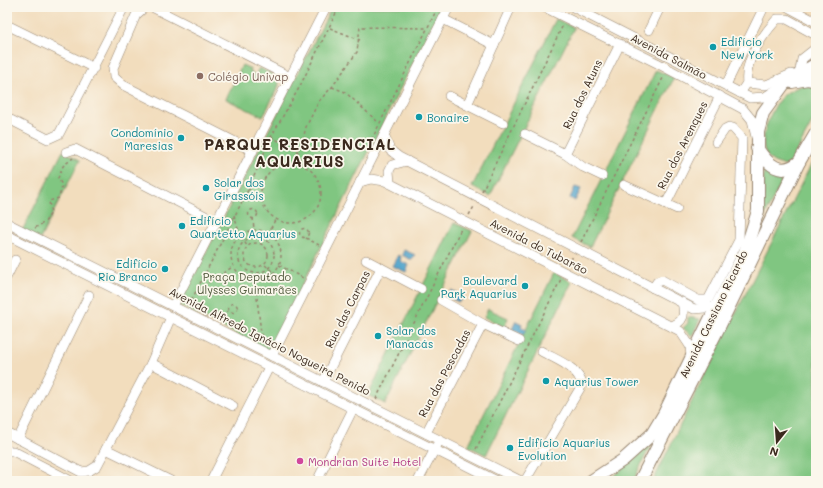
<svg xmlns="http://www.w3.org/2000/svg" width="823" height="488" font-family="Mali,sans-serif">
  <rect width="100%" height="100%" fill="#fbf7ec"/>
  <filter id="ink" filterUnits="userSpaceOnUse"><feTurbulence type="fractalNoise" baseFrequency=".025" numOctaves="2"/><feDisplacementMap in="SourceGraphic" scale="8" xChannelSelector="R" yChannelSelector="G"/><feConvolveMatrix kernelMatrix="1 2 1 2 8 2 1 2 1" color-interpolation-filters="sRGB"/></filter>
  <filter id="wash" filterUnits="userSpaceOnUse"><feTurbulence type="fractalNoise" baseFrequency=".012" numOctaves="4" result="noise"/><feDisplacementMap in="SourceGraphic" scale="16" xChannelSelector="R" yChannelSelector="G"/><feGaussianBlur stdDeviation="0.9" result="paint"/><feColorMatrix in="noise" values="0 0 0 0 0 0 0 0 0 0 0 0 0 0 0 0 0 1.4 0 .05"/><feComposite in="paint" operator="in"/></filter>
  <g filter="url(#wash)">
    <rect width="100%" height="100%" fill="#f2ddbd"/>
    <g fill="#80c681" stroke="#5e7850">
      <polygon points="332,7 441,7 269,351 179,305"/>
      <polygon points="556,19 574,28 490,196 472,187"/>
      <path d="M242,65L251,69L250,72L257,76L256,74L259,68C267,72 279,75 279,85L263,117L226,99Z"/>
      <polygon points="656,70 674,78 590,247 572,238"/>
      <path d="M803,85L812,87L816,90V115L790,164L785,166C781,164 774,163 771,160C754,147 770,113 779,100C785,92 794,89 803,85Z"/>
      <polygon points="63,151 80,160 40,239 22,231"/>
      <polygon points="816,155 816,481 653,481 710,364"/>
      <polygon points="764,167 779,176 785,175 763,219"/>
      <polygon points="454,223 472,231 385,404 368,395"/>
      <polygon points="554,273 572,282 486,455 468,446"/>
      <polygon points="488,309 508,318 504,327 484,317"/>
      <polygon points="688,317 700,319 692,336 683,328 688,323"/>
      <polygon points="652,443 633,481 621,481 613,477"/>
    </g>
    <g fill="#4fa3cb" stroke="#456674">
      <polygon points="575,187 581,189 575,201 570,198"/>
      <polygon points="404,250 415,255 412,260 402,255"/>
      <polygon points="398,255 401,257 400,261 409,265 406,272 392,266"/>
      <polygon points="451,290 463,296 459,302 448,297"/>
      <polygon points="516,321 522,324 521,327 526,330 523,335 512,329"/>
    </g>
  </g>
  <g filter="url(#ink)">
    <g fill="none" stroke-linecap="round" stroke-linejoin="round">
      <defs>
        <g id="minor">
          <polyline points="145,7 136,15 113,68 114,77 123,85 253,151"/>
          <polyline points="152,7 290,77"/>
          <polyline points="544,7 657,63 743,109 752,120 756,137"/>
          <polyline points="573,7 750,98 765,97 780,87"/>
          <polyline points="788,7 816,22"/>
          <polyline points="443,19 494,45"/>
          <polyline points="7,25 94,68"/>
          <polyline points="649,30 660,7"/>
          <polyline points="799,75 802,59 816,48"/>
          <polyline points="747,83 766,85 791,74"/>
          <polyline points="726,85 764,7"/>
          <path d="M740,93L747,83C744,61 763,35 777,19H787L816,35"/>
          <polyline points="449,96 503,123"/>
          <polyline points="467,105 511,7"/>
          <polyline points="7,118 48,139 59,134 124,7"/>
          <polyline points="525,134 565,154 583,167 602,176"/>
          <polyline points="384,135 390,150 399,157 694,309 716,307"/>
          <polyline points="66,152 75,149 217,222"/>
          <polyline points="565,154 620,44"/>
          <polyline points="360,182 371,179 385,181 680,331 690,346 691,357"/>
          <polyline points="390,183 389,171 392,165 407,161"/>
          <polyline points="624,185 677,209"/>
          <polyline points="666,204 720,96"/>
          <polyline points="7,223 521,481"/>
          <polyline points="7,235 497,481"/>
          <polyline points="366,260 421,289"/>
          <polyline points="7,276 15,260"/>
          <polyline points="653,288 657,282 662,280 698,300 708,300 739,240 742,138 733,128 729,127 725,129 716,142"/>
          <polyline points="441,300 483,324 519,341"/>
          <polyline points="173,306 326,7"/>
          <path d="M671,326C684,322 685,315 682,302"/>
          <polyline points="272,356 449,7"/>
          <polyline points="151,363 233,406"/>
          <polyline points="323,382 381,268"/>
          <polyline points="7,433 81,472 89,471 97,466 151,363 171,317"/>
          <polyline points="426,433 483,324"/>
          <polyline points="18,439 89,295"/>
          <polyline points="106,449 171,481"/>
          <polyline points="7,451 13,451 71,481"/>
          <polyline points="211,481 269,367"/>
          <polyline points="317,481 353,409"/>
          <polyline points="418,481 437,445"/>
          <path d="M525,481L582,385C579,367 556,360 541,351"/>
        </g>
        <g id="major">
          <polyline points="792,82 807,79 816,81"/>
          <path d="M757,148C768,165 781,177 799,162"/>
          <polyline points="591,481 623,460 652,434 664,414 716,307 745,252 758,211 758,132 763,113 784,84 816,64"/>
          <polyline points="640,481 720,325 799,162 816,133"/>
        </g>
      </defs>
      <use href="#minor" stroke="#96846e" stroke-width="10"/>
      <use href="#major" stroke="#96846e" stroke-width="14"/>
      <g stroke="#96846e" stroke-width="1.5" stroke-dasharray="3 3" stroke-linecap="butt">
        <polyline points="330,28 360,40"/>
        <polyline points="332,87 345,92 379,123"/>
        <polyline points="271,137 297,150 302,164"/>
        <polyline points="369,145 438,7"/>
        <polyline points="297,150 302,143 306,127 319,101 332,87 357,52 360,27 427,28"/>
        <circle cx="291" cy="193" r="30"/>
        <polyline points="248,190 263,181"/>
        <polyline points="482,191 563,25"/>
        <circle cx="253" cy="214" r="4.5"/>
        <polyline points="234,215 240,236 248,247"/>
        <polyline points="469,215 475,205"/>
        <polyline points="253,218 254,231"/>
        <polyline points="35,228 45,222 51,213 49,201 59,198 62,185 58,178 63,166 73,158"/>
        <circle cx="304" cy="233" r="4.5"/>
        <circle cx="256" cy="255" r="25"/>
        <polyline points="268,234 275,220"/>
        <circle cx="256" cy="255" r="18"/>
        <polyline points="306,238 319,245"/>
        <polyline points="581,242 664,76"/>
        <circle cx="256" cy="255" r="12"/>
        <polyline points="265,265 274,273"/>
        <polyline points="279,265 303,278"/>
        <polyline points="568,265 573,256"/>
        <polyline points="255,280 262,342"/>
        <polyline points="198,289 234,266"/>
        <circle cx="233" cy="308" r="4.5"/>
        <polyline points="189,305 248,190 271,137 299,88 339,7"/>
        <polyline points="222,323 228,310"/>
        <polyline points="376,399 461,229"/>
        <polyline points="476,449 561,279"/>
      </g>
      <use href="#minor" stroke="#fff" stroke-width="9"/>
      <use href="#major" stroke="#fff" stroke-width="12"/>
    </g>
  </g>
  <g fill="#0f9aa8" stroke="#fbf7ec" stroke-width="1.5">
    <circle cx="713" cy="47" r="4"/>
    <circle cx="419" cy="117" r="4"/>
    <circle cx="181" cy="138" r="4"/>
    <circle cx="206" cy="188" r="4"/>
    <circle cx="182" cy="226" r="4"/>
    <circle cx="165" cy="269" r="4"/>
    <circle cx="525" cy="286" r="4"/>
    <circle cx="378" cy="336" r="4"/>
    <circle cx="546" cy="381" r="4"/>
    <circle cx="510" cy="448" r="4"/>
  </g>
  <circle fill="#8d6e63" stroke="#fbf7ec" stroke-width="1.5" cx="200" cy="76" r="4"/>
  <circle fill="#d1479c" stroke="#fbf7ec" stroke-width="1.5" cx="300" cy="461" r="4"/>
  <g text-anchor="middle" dominant-baseline="central" stroke-width="3.5" stroke-linejoin="round" paint-order="stroke">
    <g font-size="11" fill="#0d838f" stroke="#fbf7ec" text-anchor="start">
      <text x="721" y="41">Edifício<tspan x="721" dy="13">New York</tspan></text>
      <text x="427" y="117">Bonaire</text>
      <text x="173" y="132" text-anchor="end">Condomínio<tspan x="173" dy="13">Maresias</tspan></text>
      <text x="214" y="182">Solar dos<tspan x="214" dy="13">Girassóis</tspan></text>
      <text x="190" y="220">Edifício<tspan x="190" dy="13">Quartetto Aquarius</tspan></text>
      <text x="157" y="263" text-anchor="end">Edifício<tspan x="157" dy="13">Rio Branco</tspan></text>
      <text x="517" y="280" text-anchor="end">Boulevard<tspan x="517" dy="13">Park Aquarius</tspan></text>
      <text x="386" y="330">Solar dos<tspan x="386" dy="13">Manacás</tspan></text>
      <text x="554" y="381">Aquarius Tower</text>
      <text x="518" y="442">Edifício Aquarius<tspan x="518" dy="13">Evolution</tspan></text>
    </g>
    <g font-size="11" fill="#3b2a1e" stroke="#fbf7ec">
      <text transform="translate(669 56) rotate(28)">Avenida Salmão</text>
      <text transform="translate(582 94) rotate(-64)">Rua dos Atuns</text>
      <text transform="translate(682 145) rotate(-63)">Rua dos Arenques</text>
      <text transform="translate(539 246) rotate(27)">Avenida do Tubarão</text>
      <text transform="translate(347 309) rotate(-63)">Rua das Carpas</text>
      <text transform="translate(713 314) rotate(-64)">Avenida Cassiano Ricardo</text>
      <text transform="translate(270 341) rotate(27)">Avenida Alfredo Ignácio Nogueira Penido</text>
      <text transform="translate(444 373) rotate(-62)">Rua das Pescadas</text>
    </g>
    <g font-size="11" fill="#785e54" stroke="#fbf7ec" text-anchor="start">
      <text x="208" y="76">Colégio Univap</text>
    </g>
    <g font-size="11" fill="#50593c" stroke="#fbf7ec">
      <text x="247" y="276">Praça Deputado<tspan x="247" dy="13">Ulysses Guimarães</tspan></text>
    </g>
    <g font-size="11" fill="#b23c85" stroke="#fbf7ec" text-anchor="start">
      <text x="308" y="461">Mondrian Suite Hotel</text>
    </g>
    <g font-size="15" font-weight="bold" letter-spacing="1" fill="#3b2a1e" stroke="#fbf7ec">
      <text x="300" y="144">PARQUE RESIDENCIAL<tspan x="300" dy="17">AQUARIUS</tspan></text>
    </g>
  </g>
  <rect width="823" height="488" fill="none" stroke="#fbf7ec" stroke-width="24"/>
  <g transform="translate(777 442) rotate(197)" stroke="#fbf7ec" stroke-width="3" paint-order="stroke">
  <path d="M0-3L7 15L0 10L-7 15Z" fill="#3b2a1e"/>
  <text y="-6" font-size="11" font-weight="bold" text-anchor="middle" fill="#3b2a1e">N</text>
  </g>
</svg>
